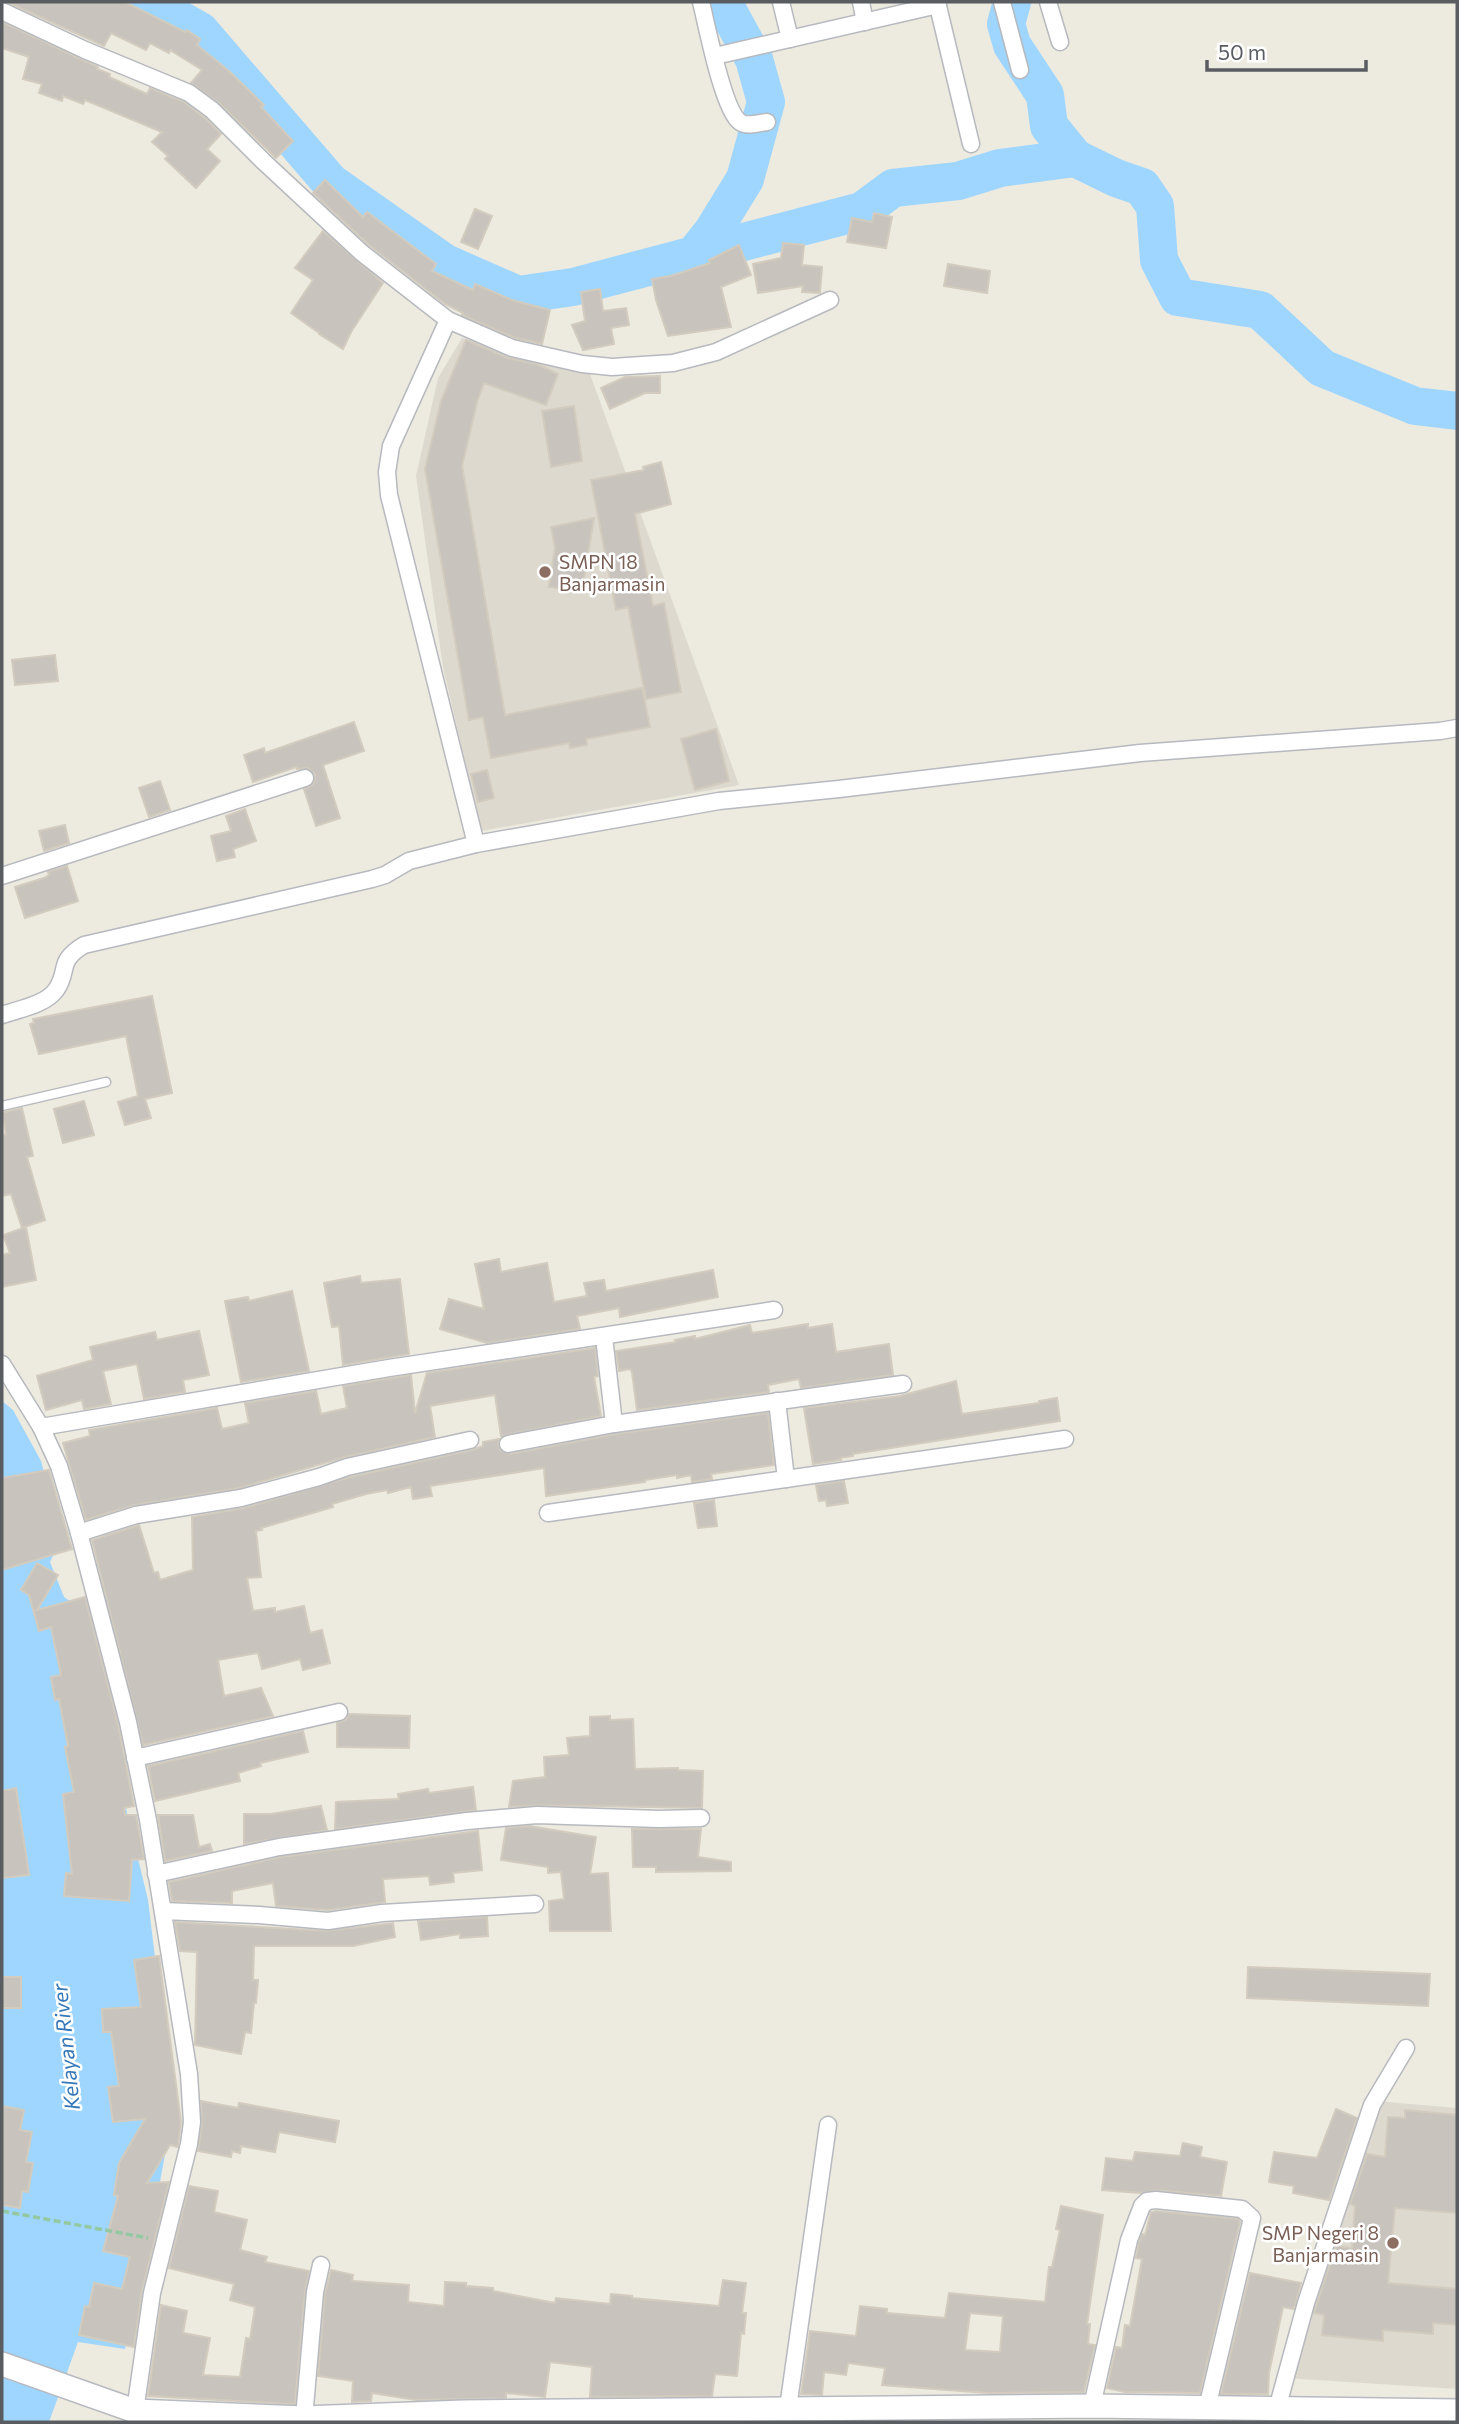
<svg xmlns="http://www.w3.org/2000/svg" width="1459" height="2424" font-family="Commissioner,sans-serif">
  <rect width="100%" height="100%" fill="#edeae0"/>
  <g fill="#ddd9cf">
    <polygon points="462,338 590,374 739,785 481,831 443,667 416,476 438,378"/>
    <polygon points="1376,2101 1457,2108 1457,2389 1285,2378"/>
  </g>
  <polygon fill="#9ed6ff" points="2,1401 13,1410 41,1461 61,1538 50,1562 64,1597 77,1606 148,1900 161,2007 168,2138 142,2280 125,2349 78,2342 49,2422 2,2422"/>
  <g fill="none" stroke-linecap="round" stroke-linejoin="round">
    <g stroke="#9ed6ff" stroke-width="38">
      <polyline points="149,2 200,31 330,182 445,263 518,295 573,287 694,255 713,231 745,179 766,102 754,59 723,2"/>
      <polyline points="1012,2 1006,24 1012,45 1045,95 1049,126 1075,158"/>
      <polyline points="694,255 862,211 893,188 958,181 1000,168 1075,158 1116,178 1142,187 1155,206 1159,260 1178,297 1260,310 1322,368 1415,406 1457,411"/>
    </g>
  </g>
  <g fill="#c8c4bd" stroke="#d2cbbe" stroke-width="2" fill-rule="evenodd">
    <polygon points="7,2 125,2 185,32 187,30 200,39 197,45 229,71 264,105 261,107 293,141 276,158 219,103 191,83 202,70 170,50 169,53 150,43 146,50 111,33 104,46"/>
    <polygon points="2,22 98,67 97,69 110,74 109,77 147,94 150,88 184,102 205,118 221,134 207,149 220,161 196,188 165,159 168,156 152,142 162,132 85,100 83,104 63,96 62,101 39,93 42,84 23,79 29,57 2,48"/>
    <polygon points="325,180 363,217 367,212 436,264 432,271 473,290 475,284 512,300 550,310 542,344 515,338 462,315 463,313 445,304 369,245 313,193"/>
    <polygon points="475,209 492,216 478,249 461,242"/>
    <polygon points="874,213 892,217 886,248 847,242 852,218 872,222"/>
    <polygon points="323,231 383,283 351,332 343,349 319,334 319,333 291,313 313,280 295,268"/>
    <polygon points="783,243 804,245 802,265 822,267 820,293 802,292 803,286 758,293 753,264 781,258"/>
    <polygon points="739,245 751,275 721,287 731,327 668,336 656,300 652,279 671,276 710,263 709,260"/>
    <polygon points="948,264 990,271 987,293 944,286"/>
    <polygon points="600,289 603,311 626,308 629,325 611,328 614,344 583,350 572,325 585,321 581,292"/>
    <polygon points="466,340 508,358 537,364 558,374 546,405 484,383 477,402 462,466 505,715 642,688 650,727 586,739 587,745 570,748 569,743 491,758 483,717 469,720 425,469 441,401"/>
    <polygon points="660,376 660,393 645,393 610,409 601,388 625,377"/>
    <polygon points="574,406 582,461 551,467 542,411"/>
    <polygon points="661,462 671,504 635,514 653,606 664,603 681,692 646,699 628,607 616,610 591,480 644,470 643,467"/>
    <polygon points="594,518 583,584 573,583 571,590 549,587 555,547 551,527"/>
    <polygon points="55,655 58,681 15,685 12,660"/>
    <polygon points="354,722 364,751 323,765 340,818 316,826 304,789 312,785 315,780 315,774 308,768 297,769 296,767 253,782 244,755 264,748 265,753"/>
    <polygon points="716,729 729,781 695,790 681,739"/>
    <polygon points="487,770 494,798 478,802 471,774"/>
    <polygon points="160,781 170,810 149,817 139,788"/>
    <polygon points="245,809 256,841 233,849 235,857 217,861 211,836 231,831 226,816"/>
    <polygon points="65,825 69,843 44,851 39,831"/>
    <polygon points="67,866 78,901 25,918 15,887 44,878 49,875 48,872"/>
    <polygon points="152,996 172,1093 145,1099 151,1118 125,1125 118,1102 138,1096 126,1036 39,1054 30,1024 34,1023 33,1019"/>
    <polygon points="84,1101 94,1135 63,1143 54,1109"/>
    <polygon points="22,1108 33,1156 27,1157 45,1220 22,1228 11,1194 2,1196 2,1135 6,1134 2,1113"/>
    <polygon points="26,1227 36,1280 2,1287 2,1255 10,1253 3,1235"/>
    <polygon points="499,1259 501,1272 547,1263 554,1302 587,1296 584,1283 604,1280 606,1291 713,1270 718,1297 620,1317 619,1308 577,1316 580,1329 487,1343 440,1329 449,1299 484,1309 475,1264"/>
    <polygon points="360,1276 361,1283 400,1279 409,1354 343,1365 339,1326 332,1327 324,1283"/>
    <polygon points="292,1291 309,1371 241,1382 225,1301 248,1297 249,1301"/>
    <polygon points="808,1324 808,1328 832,1324 836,1352 889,1344 893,1375 801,1388 799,1379 768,1385 769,1392 637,1410 632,1372 630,1369 619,1371 616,1351 676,1342 675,1340 695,1336 695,1339 750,1325 752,1333"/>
    <polygon points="199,1331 209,1375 183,1380 185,1392 144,1399 137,1364 103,1371 111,1404 84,1409 82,1400 46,1410 37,1376 93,1360 90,1347 155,1332 157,1340"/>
    <polygon points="595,1348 598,1376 594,1377 601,1416 501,1436 495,1395 430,1406 435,1437 345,1457 239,1488 134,1505 86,1520 63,1443 90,1436 89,1430 217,1408 222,1429 249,1423 245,1403 316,1391 321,1414 347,1408 343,1386 411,1375 415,1413 427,1373"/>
    <polygon points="956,1381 962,1414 1039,1403 1039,1401 1057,1398 1060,1421 853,1454 853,1456 840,1458 841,1460 813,1464 804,1408 900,1396"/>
    <polygon points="768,1413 774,1465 711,1474 712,1479 692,1482 691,1475 677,1478 677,1475 645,1480 645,1482 546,1496 544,1468 430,1486 432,1496 413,1499 411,1487 388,1493 387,1490 366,1494 332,1504 333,1507 261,1528 262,1530 256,1531 261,1577 247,1578 253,1611 275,1608 275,1612 304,1606 310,1633 322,1630 330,1663 303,1670 300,1659 262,1669 258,1653 218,1660 224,1696 261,1688 273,1716 143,1745 92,1540 139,1525 154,1573 158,1572 160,1580 193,1570 192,1517 244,1508 350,1477 472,1450 483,1446 483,1442 499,1439 498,1445 500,1450 510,1454 616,1434"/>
    <polygon points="49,1470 72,1549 2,1570 2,1478"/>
    <polygon points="844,1481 848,1503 827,1506 826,1500 819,1501 816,1485"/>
    <polygon points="714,1500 717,1526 698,1528 694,1503"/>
    <polygon points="37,1563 58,1575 37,1610 85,1597 118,1724 134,1806 124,1808 125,1815 136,1815 144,1859 132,1860 129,1901 64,1896 66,1873 72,1874 63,1794 74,1792 65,1747 68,1746 59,1699 55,1700 51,1677 61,1675 51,1627 39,1631 29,1595 21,1590"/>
    <polygon points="349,1714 410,1716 409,1748 337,1747 337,1723 346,1720"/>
    <polygon points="610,1716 610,1720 633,1719 635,1769 678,1768 678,1770 703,1771 702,1808 537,1805 509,1807 513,1781 545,1777 544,1757 569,1755 567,1738 590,1736 590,1717"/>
    <polygon points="303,1731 308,1752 260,1763 261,1766 238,1773 240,1781 155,1801 148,1766"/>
    <polygon points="473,1787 476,1810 335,1829 336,1802 399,1799 398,1794 428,1789 429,1793"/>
    <polygon points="16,1788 29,1875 2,1878 2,1791"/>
    <polygon points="321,1806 327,1830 244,1844 244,1814 271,1814"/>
    <polygon points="158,1815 193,1815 199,1847 210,1844 212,1851 165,1861"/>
    <polygon points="529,1826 596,1837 590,1874 608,1873 611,1931 550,1931 549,1901 564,1899 561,1872 548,1873 548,1867 501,1860 506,1828"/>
    <polygon points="632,1829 701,1829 698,1857 731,1862 731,1871 656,1872 656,1867 633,1867"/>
    <polygon points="478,1831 482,1870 453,1873 454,1882 430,1885 429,1876 383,1879 385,1902 328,1910 276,1906 273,1883 232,1891 232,1903 172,1901 169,1882 281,1857"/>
    <polygon points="487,1917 488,1936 460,1938 460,1934 421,1940 418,1921"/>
    <polygon points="175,1922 327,1931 393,1923 395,1937 353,1946 254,1946 253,1980 258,1980 256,2003 254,2003 251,2033 245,2032 241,2054 195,2045 197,1952 180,1951"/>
    <polygon points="159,1956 181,2122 178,2147 170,2145 147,2183 169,2182 142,2290 134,2347 79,2335 85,2306 89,2307 94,2283 122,2289 130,2257 103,2251 118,2196 114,2195 119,2163 145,2119 113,2122 108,2087 119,2086 111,2032 103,2032 102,2009 141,2007 134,1960"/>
    <polygon points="1248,1967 1430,1974 1428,2006 1247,1998"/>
    <rect x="2" y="1977" width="19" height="31"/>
    <polygon points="201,2101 238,2108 239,2103 339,2121 335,2142 279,2132 275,2152 241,2146 240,2153 232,2151 231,2157 198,2151 202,2123"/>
    <polygon points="2,2106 24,2110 20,2130 32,2132 26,2162 33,2163 28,2192 22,2191 20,2208 2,2205"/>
    <polygon points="1336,2109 1357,2118 1329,2200 1293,2193 1294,2186 1269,2182 1274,2152 1317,2158"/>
    <polygon points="1405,2110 1457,2115 1457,2213 1395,2208 1388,2283 1457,2289 1457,2325 1433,2323 1433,2334 1383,2330 1383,2341 1322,2335 1324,2315 1314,2313 1336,2246 1352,2248 1355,2206 1350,2204 1367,2154 1385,2157 1388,2117 1405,2118"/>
    <polygon points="1183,2143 1202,2147 1200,2157 1227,2162 1221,2196 1157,2190 1141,2193 1102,2190 1106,2158 1133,2161 1135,2152 1180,2156"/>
    <polygon points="189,2186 218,2191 214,2212 247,2220 240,2250 267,2257 265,2262 309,2271 305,2291 295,2404 148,2396 161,2305 187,2311 183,2333 210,2338 203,2375 240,2377 246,2338 250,2339 255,2307 230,2300 234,2284 169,2268"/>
    <path d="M1061,2206L1103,2215L1087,2324H1090L1088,2344L1095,2345L1084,2392L988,2393L882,2385L885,2368L848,2363L846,2375L824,2372L822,2395L801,2394L810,2331L856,2336L860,2306L887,2309V2313L945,2318L949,2293L1045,2302L1049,2267H1052L1060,2230L1056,2229ZM970,2313L1003,2316L1000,2352L965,2350Z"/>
    <polygon points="1156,2211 1238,2219 1240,2222 1200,2393 1125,2392 1107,2388 1116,2347 1122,2348 1125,2325 1130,2326 1142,2259 1136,2258 1139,2243 1142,2234 1145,2235 1151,2212"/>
    <polygon points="331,2270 353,2275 352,2281 409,2285 408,2302 444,2306 445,2282 466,2283 466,2286 493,2288 493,2291 555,2303 556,2298 610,2304 611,2294 632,2296 632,2298 719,2306 723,2280 746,2283 742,2313 746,2313 744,2334 741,2333 737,2376 715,2374 712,2396 590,2397 592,2367 550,2362 545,2397 506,2393 506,2398 416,2400 372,2393 371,2401 352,2402 353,2381 318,2376 325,2294"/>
    <polygon points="1250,2273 1301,2283 1294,2309 1283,2307 1269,2373 1268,2394 1221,2394"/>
  </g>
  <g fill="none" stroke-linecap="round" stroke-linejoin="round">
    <defs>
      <polyline id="lane" points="2,1106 106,1082"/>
      <g id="street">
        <path d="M701,2C707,26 723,110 740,122C747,127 759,123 767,122"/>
        <polyline points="781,2 790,39"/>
        <polyline points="861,2 865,22"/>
        <polyline points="937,2 971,144"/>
        <polyline points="1002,2 1020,70"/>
        <polyline points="1048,2 1060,42"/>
        <polyline points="2,11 85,50 189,93 212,110 263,161 362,253 448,320 512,348 582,364 612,367 673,363 716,352 830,300"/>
        <polyline points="715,56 938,5"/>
        <polyline points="448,320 391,446 387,472 389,495 476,844"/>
        <polyline points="2,876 305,778"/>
        <path d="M2,1015C19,1009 45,1005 56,990C70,970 56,962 84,945L372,879L385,875L409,861L476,844L719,801L839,789L1140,753L1440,731L1457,728"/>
        <polyline points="604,1337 614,1424"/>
        <polyline points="2,1364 41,1427 59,1466 79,1533 128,1722 148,1820 189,2074 192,2122 189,2144 152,2293 135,2411"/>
        <polyline points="777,1401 786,1479"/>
        <polyline points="41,1427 389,1368 774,1310"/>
        <polyline points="508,1444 614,1424 903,1384"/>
        <polyline points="548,1513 1065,1439"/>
        <polyline points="79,1533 136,1515 241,1498 319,1477 347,1467 470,1440"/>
        <polyline points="135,1758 339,1712"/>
        <polyline points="156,1874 279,1847 467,1821 537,1815 659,1819 701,1818"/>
        <polyline points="163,1911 259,1915 328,1921 382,1913 535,1904"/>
        <polyline points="1092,2406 1129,2240 1142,2206 1147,2201 1156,2200 1242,2209 1252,2218 1207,2408"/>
        <polyline points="788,2408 828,2125"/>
        <polyline points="1277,2409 1306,2303 1372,2105 1406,2048"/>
        <polyline points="304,2418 315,2292 321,2265"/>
      </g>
      <polyline id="secondary" points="2,2364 135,2411 304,2418 464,2412 1092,2406 1457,2411"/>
    </defs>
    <use href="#lane" stroke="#b6b9be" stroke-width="11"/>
    <use href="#street" stroke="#b6b9be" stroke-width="19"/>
    <use href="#secondary" stroke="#b6bac0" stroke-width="26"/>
    <polyline stroke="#93c8a1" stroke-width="3.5" stroke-dasharray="7 3.5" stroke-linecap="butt" points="2,2211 148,2238"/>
    <use href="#lane" stroke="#fff" stroke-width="8"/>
    <use href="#street" stroke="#fff" stroke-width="16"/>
    <use href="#secondary" stroke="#fff" stroke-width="23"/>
  </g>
  <g fill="#8d6e63" stroke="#fff" stroke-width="2.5">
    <circle cx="545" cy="572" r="7"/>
    <circle cx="1393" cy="2243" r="7"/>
  </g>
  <g text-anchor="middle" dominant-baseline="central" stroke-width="5" stroke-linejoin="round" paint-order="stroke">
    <g font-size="19" fill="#785e54" stroke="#fff" text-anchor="start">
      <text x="559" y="561">SMPN 18<tspan x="559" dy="22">Banjarmasin</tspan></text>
      <text x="1379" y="2232" text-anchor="end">SMP Negeri 8<tspan x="1379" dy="22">Banjarmasin</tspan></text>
    </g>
    <g font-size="21" font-style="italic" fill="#3577b8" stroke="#fff">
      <text transform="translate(65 2047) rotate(-96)">Kelayan River</text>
    </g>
  </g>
  <rect width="1459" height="2424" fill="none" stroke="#595d62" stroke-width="7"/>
  <path d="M1207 60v10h159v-10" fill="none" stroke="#595d62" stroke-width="3.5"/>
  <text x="1218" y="60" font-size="21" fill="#595d62" stroke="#ffffff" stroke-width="5" paint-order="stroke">50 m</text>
</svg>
